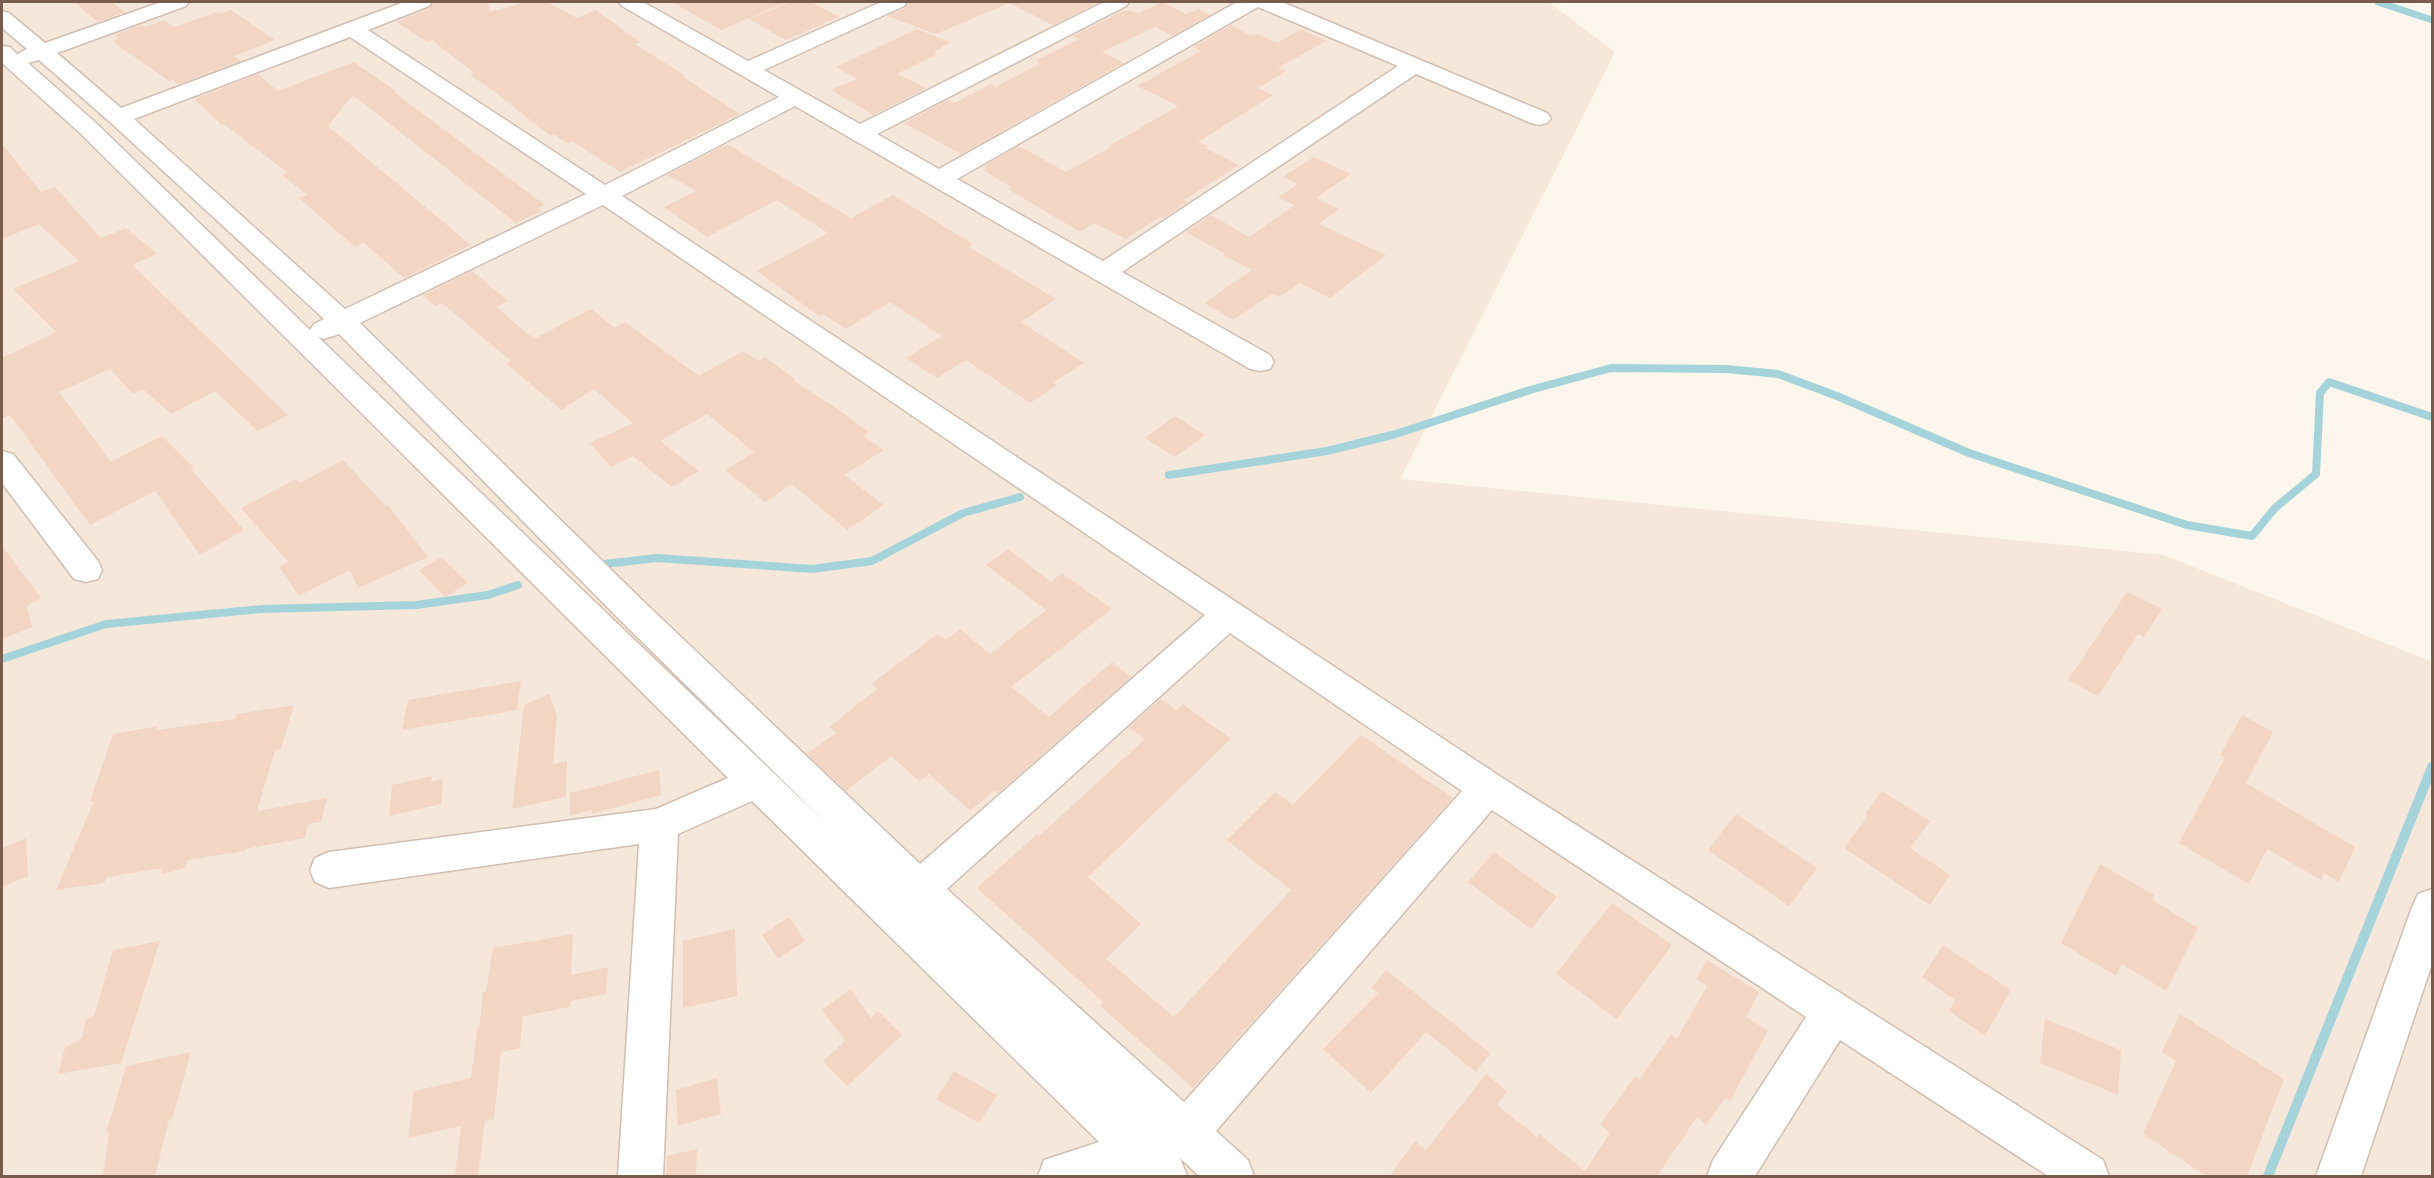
<svg xmlns="http://www.w3.org/2000/svg" width="2434" height="1178" font-family="'Titillium Web',sans-serif">
  <rect width="100%" height="100%" fill="#fdf6ec"/>
  <polygon fill="#f5e8da" points="2,2 1549,2 1615,52 1400,479 2164,555 2432,662 2432,1176 2,1176"/>
  <g fill="none" stroke-linecap="round" stroke-linejoin="round">
    <polyline stroke="#a5d3da" stroke-width="7" points="2378,2 2432,20"/>
    <g stroke="#a5d3da" stroke-width="8">
      <polyline points="1169,475 1327,451 1396,434 1530,390 1611,368 1727,369 1778,374 1837,396 1969,453 2187,525 2252,536 2275,508 2316,474 2320,393 2329,382 2432,417"/>
      <polyline points="604,564 657,558 812,569 872,561 963,513 1020,497"/>
      <polyline points="2,659 106,624 262,609 416,605 488,595 518,585"/>
    </g>
    <polyline stroke="#a5d3da" stroke-width="10" points="2268,1176 2432,767"/>
  </g>
  <g fill="#f3d5c3">
    <polygon points="74,2 111,2 125,12 98,22"/>
    <polygon points="434,2 488,2 490,12 526,2 547,2 577,18 596,10 640,42 635,44 686,76 683,77 740,114 620,172 572,141 567,143 554,134 551,136 498,95 500,95 470,75 474,73 432,40 427,42 396,22 430,8"/>
    <polygon points="672,2 787,2 721,30"/>
    <polygon points="790,2 811,2 839,17 786,40 749,19"/>
    <polygon points="909,2 1086,2 1096,4 1053,25 1009,3 936,34 887,16 905,8"/>
    <polygon points="1162,2 1186,14 1199,9 1210,15 1172,36 1155,27 1102,52 1124,63 961,154 904,123 948,100 954,103 991,84 995,87 1039,64 1037,60 1079,39 1073,36 1124,10 1139,13"/>
    <polygon points="231,10 275,40 235,56 241,61 178,84 173,80 169,81 112,41 119,38 114,35 141,25 144,27 164,20 174,27 217,12 220,14"/>
    <polygon points="1231,25 1252,36 1257,34 1277,43 1301,29 1326,41 1278,68 1286,71 1258,88 1273,95 1198,142 1208,146 1205,148 1239,165 1184,200 1188,202 1163,218 1160,217 1126,239 1094,223 1080,232 1008,189 1011,187 983,170 987,168 984,166 1019,146 1066,172 1111,147 1109,146 1178,106 1137,86 1201,51 1193,47"/>
    <polygon points="917,29 950,42 934,52 937,54 897,74 926,88 873,115 831,90 857,79 836,67"/>
    <polygon points="354,62 396,91 394,92 545,205 538,208 542,211 516,223 353,95 328,126 471,245 404,278 364,243 355,247 299,198 307,195 282,175 288,173 224,124 222,125 194,99 258,74 278,91"/>
    <polygon points="2,144 41,192 55,187 101,238 126,228 157,254 132,265 288,415 258,431 215,391 171,414 143,389 133,394 110,369 59,392 111,462 162,436 194,468 191,469 244,530 200,555 155,491 90,525 10,415 2,419 2,358 56,332 13,289 79,261 39,224 2,239"/>
    <polygon points="727,144 851,218 893,195 973,244 969,247 1056,299 1021,322 1084,363 1054,382 1057,385 1030,403 966,360 937,378 906,358 942,336 890,302 846,329 823,314 819,316 757,271 828,233 777,200 707,237 664,207 696,191 667,175"/>
    <polygon points="1314,157 1351,174 1316,198 1339,209 1319,224 1386,255 1330,298 1300,283 1279,297 1272,294 1233,320 1204,303 1252,270 1223,255 1225,254 1186,232 1211,215 1249,237 1295,205 1278,197 1298,184 1283,177"/>
    <polygon points="472,271 508,301 496,307 534,339 591,309 615,328 625,322 699,376 743,351 759,361 765,357 795,379 794,381 839,410 869,432 863,436 884,450 844,475 884,505 847,530 792,484 765,502 725,470 754,452 707,414 660,441 699,471 672,487 633,456 611,467 590,443 633,423 594,389 561,410 506,363 511,361 442,303 435,306 423,295"/>
    <polygon points="1175,416 1205,435 1175,457 1145,438"/>
    <polygon points="343,460 386,506 388,505 428,557 358,588 350,570 299,596 279,567 288,562 241,508 296,479 300,483"/>
    <polygon points="2,546 41,598 27,606 32,627 2,639"/>
    <polygon points="1008,549 1051,582 1062,573 1112,609 1011,687 1049,717 1112,662 1131,677 998,793 995,790 970,811 929,774 919,781 891,756 846,791 807,754 836,733 829,727 877,689 871,684 938,634 946,640 960,629 990,654 1046,610 986,565"/>
    <polygon points="441,557 468,583 445,597 419,570"/>
    <polygon points="2127,592 2162,609 2144,637 2138,634 2098,696 2068,680"/>
    <polygon points="521,681 517,710 402,730 408,700"/>
    <polygon points="549,694 557,716 553,764 567,761 566,797 512,809 524,705"/>
    <polygon points="1161,699 1176,710 1183,704 1231,739 1088,877 1141,924 1106,959 1174,1017 1291,890 1227,840 1275,792 1293,805 1361,735 1453,798 1193,1088 1100,1006 1103,1002 977,888 1037,834 1039,836 1145,739 1129,727"/>
    <polygon points="294,705 281,749 275,750 257,811 327,798 321,822 308,824 305,838 245,849 245,851 188,860 185,868 162,874 162,868 107,877 104,883 56,890 94,801 90,801 113,734 158,726 156,730 236,719 237,714"/>
    <polygon points="2242,715 2273,732 2246,783 2355,847 2339,882 2324,873 2321,880 2267,849 2249,884 2179,843 2225,758 2220,755"/>
    <polygon points="659,770 661,795 592,814 592,810 570,816 570,793"/>
    <polygon points="432,776 431,782 443,779 441,804 389,816 392,785"/>
    <polygon points="1882,791 1930,821 1910,848 1950,875 1930,905 1844,848 1868,816 1865,814"/>
    <polygon points="1736,814 1817,868 1789,906 1708,850"/>
    <polygon points="26,838 28,876 2,887 2,848"/>
    <polygon points="1494,852 1557,897 1531,929 1468,882"/>
    <polygon points="2100,864 2154,895 2152,900 2198,928 2166,991 2122,964 2116,976 2061,943"/>
    <polygon points="1612,903 1672,945 1617,1019 1556,974"/>
    <polygon points="789,917 805,941 778,959 762,935"/>
    <polygon points="735,929 737,996 683,1008 683,941"/>
    <polygon points="573,934 571,975 608,967 606,994 571,1001 570,1007 523,1016 520,1048 501,1052 494,1119 485,1121 478,1176 455,1176 461,1126 408,1138 414,1091 471,1078 477,1030 479,1029 483,992 486,992 493,948"/>
    <polygon points="160,941 121,1063 58,1074 65,1048 82,1038 85,1021 94,1016 113,950"/>
    <polygon points="1943,945 2011,990 1985,1036 1949,1011 1955,1000 1922,977"/>
    <polygon points="1707,960 1759,992 1746,1017 1768,1031 1730,1101 1725,1098 1706,1125 1697,1117 1657,1176 1390,1176 1415,1141 1426,1150 1486,1074 1507,1091 1497,1105 1537,1137 1539,1134 1585,1171 1610,1133 1600,1125 1635,1076 1639,1079 1671,1035 1677,1039 1707,986 1696,979"/>
    <polygon points="1386,970 1490,1053 1476,1072 1426,1032 1371,1093 1323,1049 1378,993 1371,988"/>
    <polygon points="850,989 871,1018 878,1011 902,1035 847,1086 823,1061 845,1041 822,1010"/>
    <polygon points="2180,1014 2284,1079 2247,1176 2206,1176 2143,1134 2176,1061 2162,1052"/>
    <polygon points="2045,1019 2121,1050 2118,1095 2040,1063"/>
    <polygon points="191,1052 172,1119 169,1120 155,1176 103,1176 109,1132 106,1133 126,1066"/>
    <polygon points="954,1071 997,1095 979,1123 936,1099"/>
    <polygon points="717,1078 721,1114 678,1126 676,1090"/>
    <polygon points="697,1149 696,1176 666,1176 667,1156"/>
  </g>
  <g fill="none" stroke-linecap="round" stroke-linejoin="round">
    <defs>
      <g id="minor">
        <path d="M161,2H189L186,6L57,53L121,108L404,2H432L429,6L368,30L605,185L779,97L622,6L619,2H643L748,61L881,2H907L904,6L764,70L860,124L1104,2H1129L1126,6L877,134L939,169L1237,2H1282L1547,113L1551,118L1547,123L1539,125L1531,123L1416,74L1122,272L1270,355L1274,362L1270,369L1260,371L1250,369L795,106L622,196L1501,777L2103,1160L2109,1176H2048L1840,1040L1755,1176H1707L1713,1160L1806,1017L1492,810L1216,1131L1248,1160L1254,1176H1199L1180,1158L1187,1176H1038L1044,1160L1099,1142L752,801L678,834L663,1176H618L639,844L329,888L315,882L310,870L315,858L329,852L656,809L728,778L80,133L2,63V46L10,47L17,54L27,49L2,28V11L9,13L45,43ZM1258,7L1398,66L1103,261L957,179ZM350,37L586,194L345,309L134,119ZM39,60L110,122L324,319L314,324L310,330L96,123L28,63ZM603,205L1205,615L920,864L642,600L360,323ZM339,334L618,618L828,825L318,337L324,339ZM1230,633L1462,791L1184,1102L947,889Z"/>
        <polygon points="2,451 13,454 98,561 102,570 98,579 86,582 74,579 2,483"/>
        <polygon points="2432,889 2432,964 2361,1176 2316,1176 2412,907 2418,894"/>
      </g>
    </defs>
    <use href="#minor" stroke="#d1beb0" stroke-width="3"/>
    <use href="#minor" fill="#fff" fill-rule="evenodd"/>
  </g>
  <rect width="2434" height="1178" fill="none" stroke="#7a5c4d" stroke-width="6"/>
</svg>
